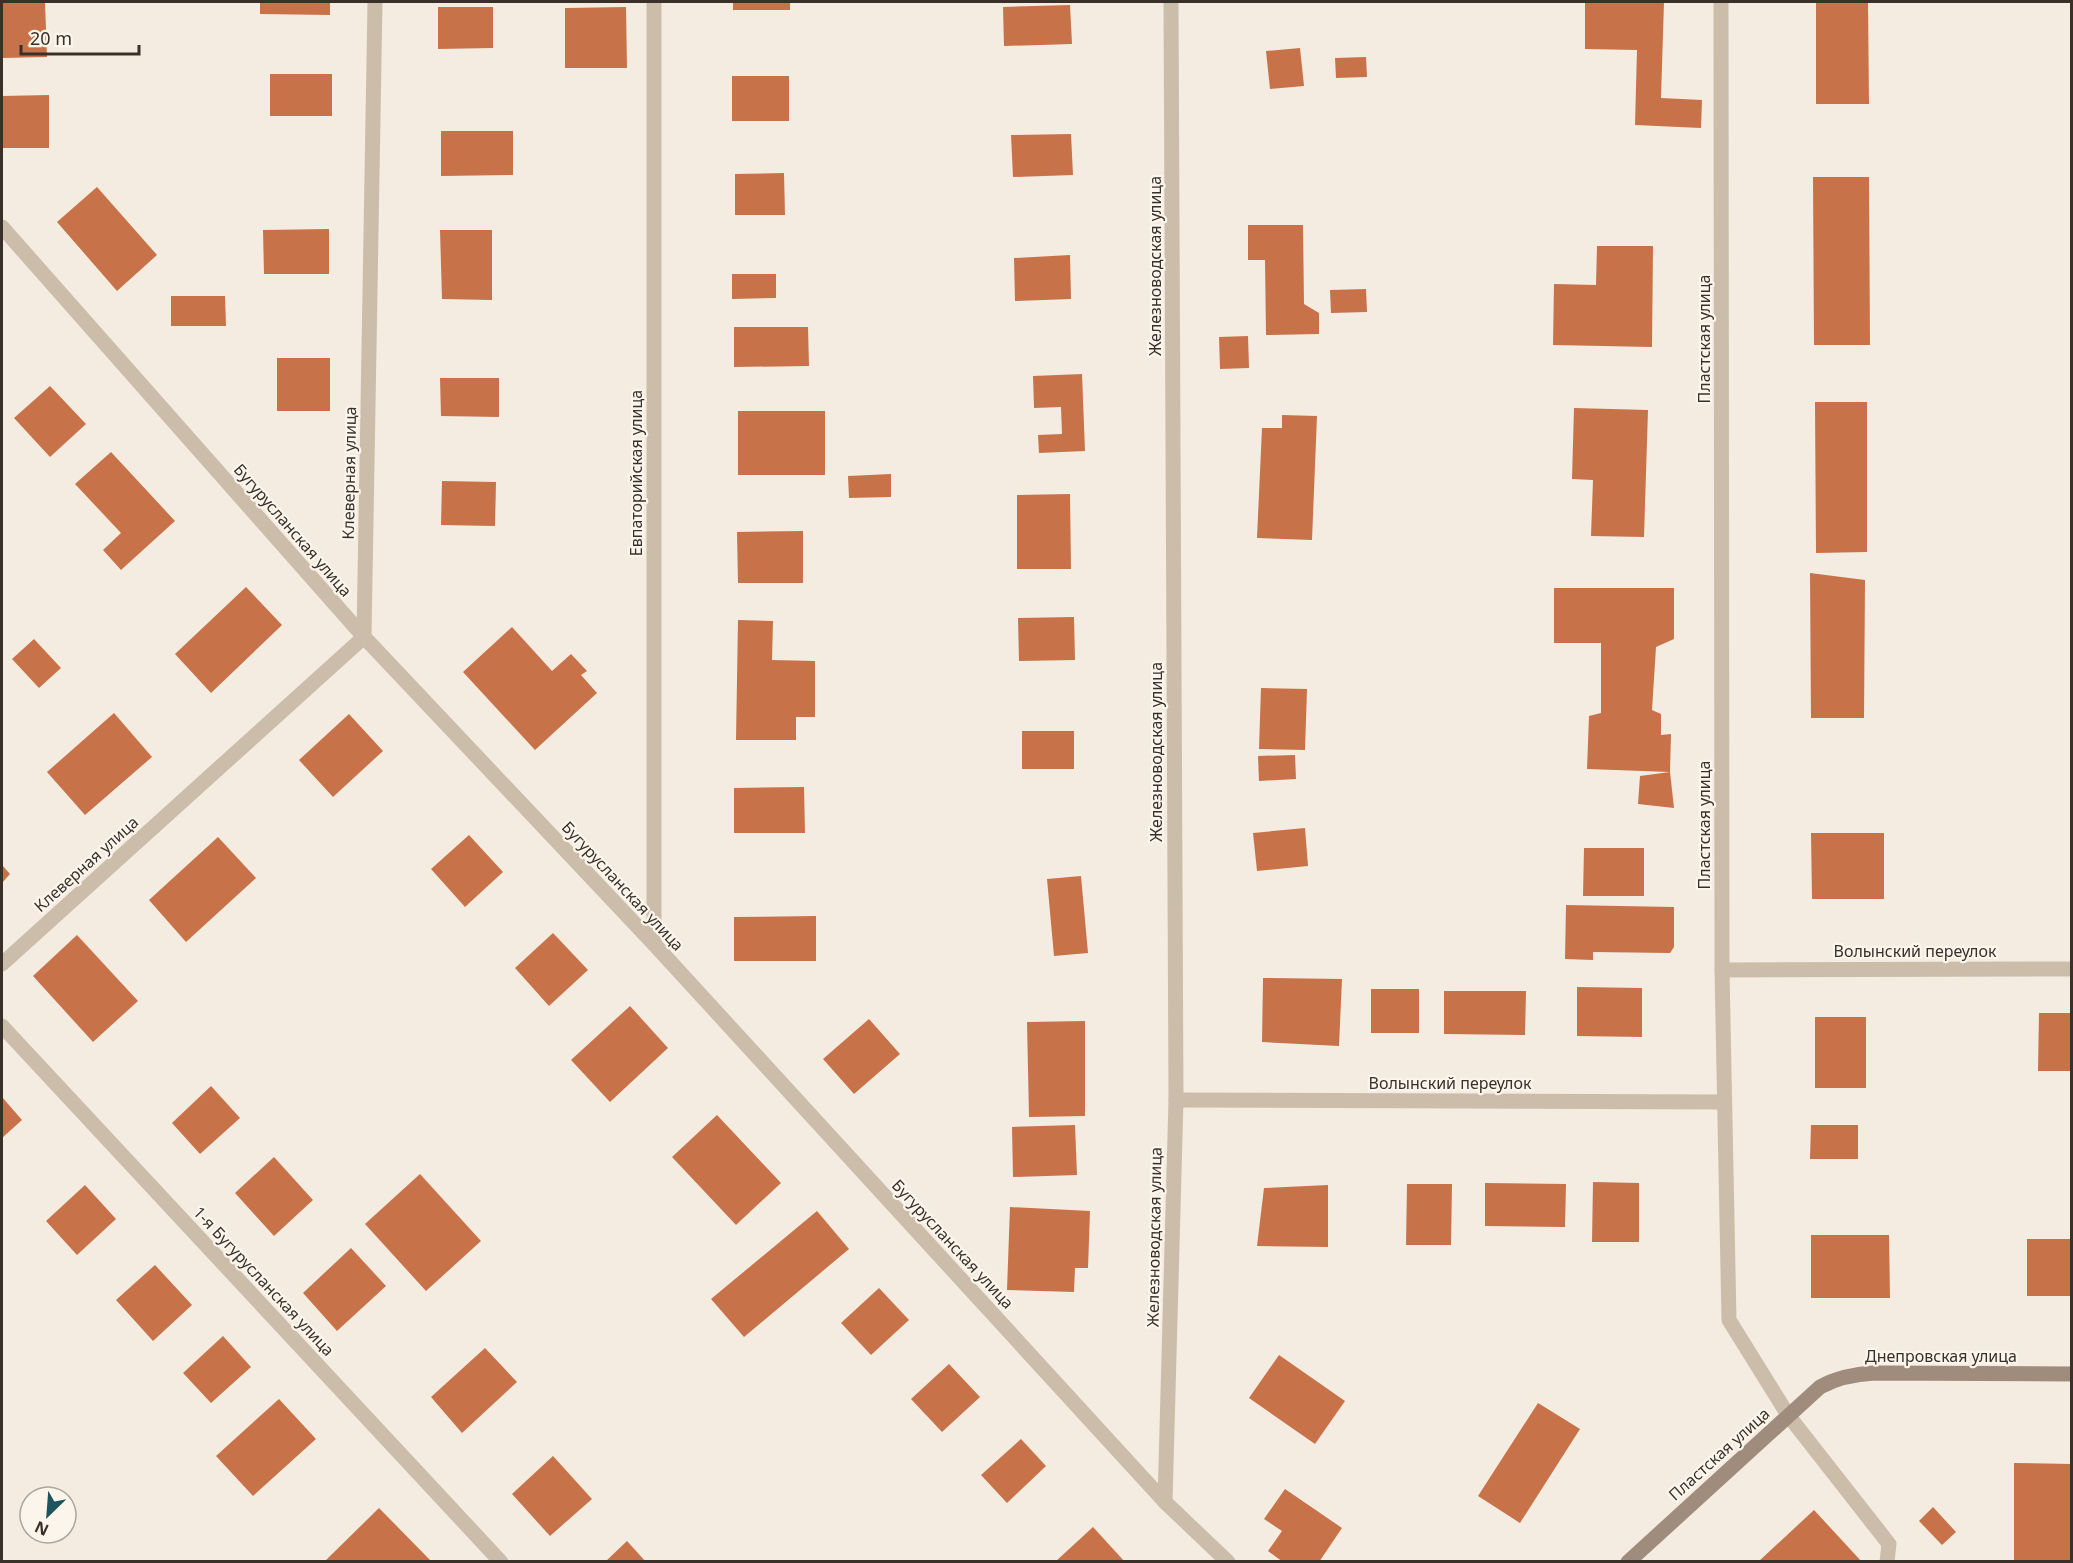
<svg xmlns="http://www.w3.org/2000/svg" width="2073" height="1563" font-family="'Noto Sans',sans-serif">
  <rect width="100%" height="100%" fill="#f4ece0"/>
  <g fill="#c87249">
    <polygon points="2,2 45,2 47,57 2,58"/>
    <polygon points="260,2 330,2 330,15 260,14"/>
    <rect x="733" y="2" width="57" height="8"/>
    <polygon points="1585,2 1664,2 1661,98 1702,100 1701,128 1635,125 1637,50 1585,49"/>
    <polygon points="1816,2 1868,2 1869,104 1816,104"/>
    <polygon points="1070,5 1072,44 1004,46 1003,7"/>
    <polygon points="438,7 493,7 493,48 438,49"/>
    <polygon points="626,7 627,68 565,68 565,8"/>
    <polygon points="1300,48 1304,86 1270,89 1266,51"/>
    <polygon points="1366,57 1367,77 1336,78 1335,58"/>
    <rect x="270" y="74" width="62" height="42"/>
    <rect x="732" y="76" width="57" height="45"/>
    <polygon points="49,95 49,148 2,148 2,96"/>
    <polygon points="441,131 513,131 513,175 441,176"/>
    <polygon points="1071,134 1073,175 1013,177 1011,135"/>
    <polygon points="784,173 785,215 735,215 735,174"/>
    <polygon points="1813,177 1869,177 1870,345 1814,345"/>
    <polygon points="97,187 157,255 117,291 57,222"/>
    <polygon points="1248,225 1303,225 1304,304 1319,313 1319,334 1266,335 1265,260 1248,260"/>
    <polygon points="329,229 329,274 264,274 263,230"/>
    <polygon points="440,230 492,230 492,300 442,299"/>
    <polygon points="1597,246 1653,246 1652,347 1553,345 1554,284 1596,285"/>
    <polygon points="1070,255 1071,299 1015,301 1014,258"/>
    <polygon points="732,274 776,274 776,298 732,299"/>
    <polygon points="1366,289 1367,312 1331,313 1330,290"/>
    <polygon points="171,296 225,296 226,326 171,326"/>
    <polygon points="734,327 808,327 809,366 734,367"/>
    <polygon points="1248,336 1249,368 1220,369 1219,337"/>
    <rect x="277" y="358" width="53" height="53"/>
    <polygon points="1082,374 1085,451 1039,453 1038,435 1062,434 1061,407 1034,408 1033,376"/>
    <polygon points="440,378 499,378 499,417 441,416"/>
    <polygon points="50,386 86,424 50,457 14,418"/>
    <polygon points="1815,402 1867,402 1867,552 1816,553"/>
    <polygon points="1574,408 1648,410 1644,537 1591,536 1593,480 1572,479"/>
    <rect x="738" y="411" width="87" height="64"/>
    <polygon points="1282,415 1317,416 1312,540 1257,538 1262,428 1282,428"/>
    <polygon points="111,452 175,521 121,570 103,550 121,533 75,484"/>
    <polygon points="891,474 891,497 849,498 848,476"/>
    <polygon points="442,481 496,482 495,526 441,525"/>
    <polygon points="1070,494 1071,569 1017,569 1017,495"/>
    <polygon points="803,531 803,583 738,583 737,532"/>
    <polygon points="1810,573 1865,580 1864,718 1811,718"/>
    <polygon points="246,587 282,625 211,693 175,654"/>
    <polygon points="1554,588 1674,588 1674,639 1656,647 1652,710 1661,714 1661,735 1671,734 1670,772 1587,769 1589,716 1601,713 1601,643 1554,643"/>
    <polygon points="1074,617 1075,660 1019,661 1018,618"/>
    <polygon points="738,620 773,621 772,660 815,661 815,717 796,717 796,740 736,740"/>
    <polygon points="512,627 552,671 571,654 587,671 581,675 597,693 535,750 463,672"/>
    <polygon points="34,639 61,668 39,688 12,659"/>
    <polygon points="1261,688 1307,689 1305,750 1259,749"/>
    <polygon points="114,713 152,757 85,815 47,772"/>
    <polygon points="349,714 383,751 333,797 299,760"/>
    <rect x="1022" y="731" width="52" height="38"/>
    <polygon points="1295,755 1296,779 1259,781 1258,756"/>
    <polygon points="1670,772 1674,808 1638,804 1640,776"/>
    <polygon points="804,787 805,833 734,833 734,788"/>
    <polygon points="1305,828 1308,866 1257,871 1253,833"/>
    <polygon points="1811,833 1884,833 1884,899 1812,899"/>
    <polygon points="469,835 503,872 465,907 431,869"/>
    <polygon points="218,837 256,878 186,942 149,900"/>
    <polygon points="1584,848 1644,848 1644,896 1583,896"/>
    <polygon points="2,865 10,874 2,883"/>
    <polygon points="1081,876 1088,953 1054,956 1047,879"/>
    <polygon points="1566,905 1674,907 1674,947 1670,953 1593,952 1593,960 1565,959"/>
    <polygon points="816,916 816,961 734,961 734,917"/>
    <polygon points="553,933 588,970 549,1006 515,968"/>
    <polygon points="77,935 138,1001 93,1042 33,976"/>
    <polygon points="1263,978 1342,979 1339,1046 1262,1042"/>
    <polygon points="1577,987 1642,988 1642,1037 1577,1036"/>
    <rect x="1371" y="989" width="48" height="44"/>
    <polygon points="1444,991 1526,991 1525,1035 1444,1034"/>
    <polygon points="630,1006 668,1048 610,1102 571,1060"/>
    <polygon points="2039,1013 2072,1013 2072,1071 2038,1071"/>
    <rect x="1815" y="1017" width="51" height="71"/>
    <polygon points="869,1019 900,1054 854,1094 823,1059"/>
    <polygon points="1085,1021 1085,1116 1029,1117 1027,1022"/>
    <polygon points="211,1086 240,1118 200,1154 172,1123"/>
    <polygon points="2,1097 22,1120 2,1138"/>
    <polygon points="717,1115 781,1183 736,1225 672,1157"/>
    <polygon points="1075,1125 1077,1175 1013,1177 1012,1127"/>
    <polygon points="1811,1125 1858,1125 1858,1159 1810,1159"/>
    <polygon points="274,1157 313,1200 274,1236 235,1193"/>
    <polygon points="420,1174 481,1241 426,1291 365,1224"/>
    <polygon points="1593,1182 1639,1183 1639,1242 1592,1242"/>
    <polygon points="1485,1183 1566,1184 1565,1227 1485,1226"/>
    <polygon points="1407,1184 1452,1184 1451,1245 1406,1245"/>
    <polygon points="85,1185 116,1219 77,1255 46,1221"/>
    <polygon points="1328,1185 1328,1247 1257,1246 1264,1188"/>
    <polygon points="1010,1207 1090,1211 1088,1268 1075,1268 1074,1292 1007,1290"/>
    <polygon points="817,1211 849,1249 744,1337 711,1299"/>
    <polygon points="1811,1235 1889,1235 1890,1298 1811,1298"/>
    <rect x="2027" y="1239" width="45" height="57"/>
    <polygon points="351,1248 386,1286 337,1331 303,1293"/>
    <polygon points="155,1265 192,1305 153,1341 116,1300"/>
    <polygon points="879,1288 909,1320 871,1355 841,1323"/>
    <polygon points="223,1336 251,1367 211,1403 183,1373"/>
    <polygon points="485,1348 517,1382 462,1433 431,1397"/>
    <polygon points="1279,1355 1345,1401 1315,1444 1249,1398"/>
    <polygon points="949,1364 980,1397 942,1432 911,1399"/>
    <polygon points="279,1399 316,1439 253,1496 216,1456"/>
    <polygon points="1538,1403 1580,1429 1520,1523 1478,1496"/>
    <polygon points="1021,1439 1046,1466 1007,1503 981,1475"/>
    <polygon points="553,1456 592,1499 550,1536 512,1494"/>
    <polygon points="2014,1463 2072,1464 2072,1562 2014,1562"/>
    <polygon points="1285,1489 1342,1528 1319,1562 1283,1562 1268,1551 1282,1531 1264,1519"/>
    <polygon points="1933,1507 1956,1532 1942,1545 1919,1521"/>
    <polygon points="379,1508 432,1562 324,1562"/>
    <polygon points="1814,1510 1862,1562 1758,1562"/>
    <polygon points="1093,1527 1125,1562 1055,1562"/>
    <polygon points="627,1541 646,1562 605,1562"/>
  </g>
  <g fill="none" stroke-linecap="round" stroke-linejoin="round">
    <polyline stroke="#ccbdab" stroke-width="15" points="1788,1415 1889,1544 1887,1562"/>
    <g stroke="#ccbdab" stroke-width="15">
      <polyline points="1721,2 1722,970 1729,1320 1788,1415"/>
      <polyline points="2,227 364,637 654,944 1165,1502 1228,1562"/>
      <polyline points="654,944 654,2"/>
      <polyline points="2,964 364,637 375,2"/>
      <polyline points="1722,970 2072,969"/>
      <polyline points="2,1026 501,1562"/>
      <polyline points="1176,1100 1724,1102"/>
      <polyline points="1165,1502 1176,1100 1171,2"/>
    </g>
    <path stroke="#a08c7c" stroke-width="15" d="M1628,1562L1820,1387C1838,1377 1855,1374 1875,1373L2072,1374"/>
  </g>
  <g text-anchor="middle" dominant-baseline="central" stroke-width="4.5" stroke-linejoin="round" paint-order="stroke">
    <g font-size="16" fill="#3a302a" stroke="#fbf5ec">
      <text transform="translate(1155 266) rotate(-90)">Железноводская улица</text>
      <text transform="translate(1704 339) rotate(-90)">Пластская улица</text>
      <text transform="translate(349 473) rotate(-89)">Клеверная улица</text>
      <text transform="translate(636 473) rotate(-90)">Евпаторийская улица</text>
      <text transform="translate(293 530) rotate(49)">Бугурусланская улица</text>
      <text transform="translate(1156 752) rotate(-90)">Железноводская улица</text>
      <text transform="translate(1704 825) rotate(-90)">Пластская улица</text>
      <text transform="translate(86 864) rotate(-42)">Клеверная улица</text>
      <text transform="translate(623 886) rotate(47)">Бугурусланская улица</text>
      <text x="1915" y="951">Волынский переулок</text>
      <text x="1450" y="1083">Волынский переулок</text>
      <text transform="translate(1154 1237) rotate(-89)">Железноводская улица</text>
      <text transform="translate(953 1244) rotate(47)">Бугурусланская улица</text>
      <text transform="translate(264 1281) rotate(47)">1-я Бугурусланская улица</text>
      <text x="1941" y="1356">Днепровская улица</text>
      <text transform="translate(1719 1454) rotate(-42)">Пластская улица</text>
    </g>
  </g>
  <rect width="2073" height="1563" fill="none" stroke="#3a302a" stroke-width="6"/>
  <g transform="translate(48 1515) rotate(205)"><circle r="28" fill="#fbf5ec" stroke="#aea69e" stroke-width="1.5"/>
  <path d="M0-4.5L10 22L0 15L-10 22Z" fill="#1e545d"/>
  <text y="-9" font-size="16" font-weight="bold" text-anchor="middle" fill="#3a302a">N</text>
  </g>
  <path d="M21 45v9h118v-9" fill="none" stroke="#3a302a" stroke-width="3"/>
  <text x="30" y="45" font-size="18" fill="#3a302a" stroke="#fbf5ec" stroke-width="4.5" paint-order="stroke">20 m</text>
</svg>
